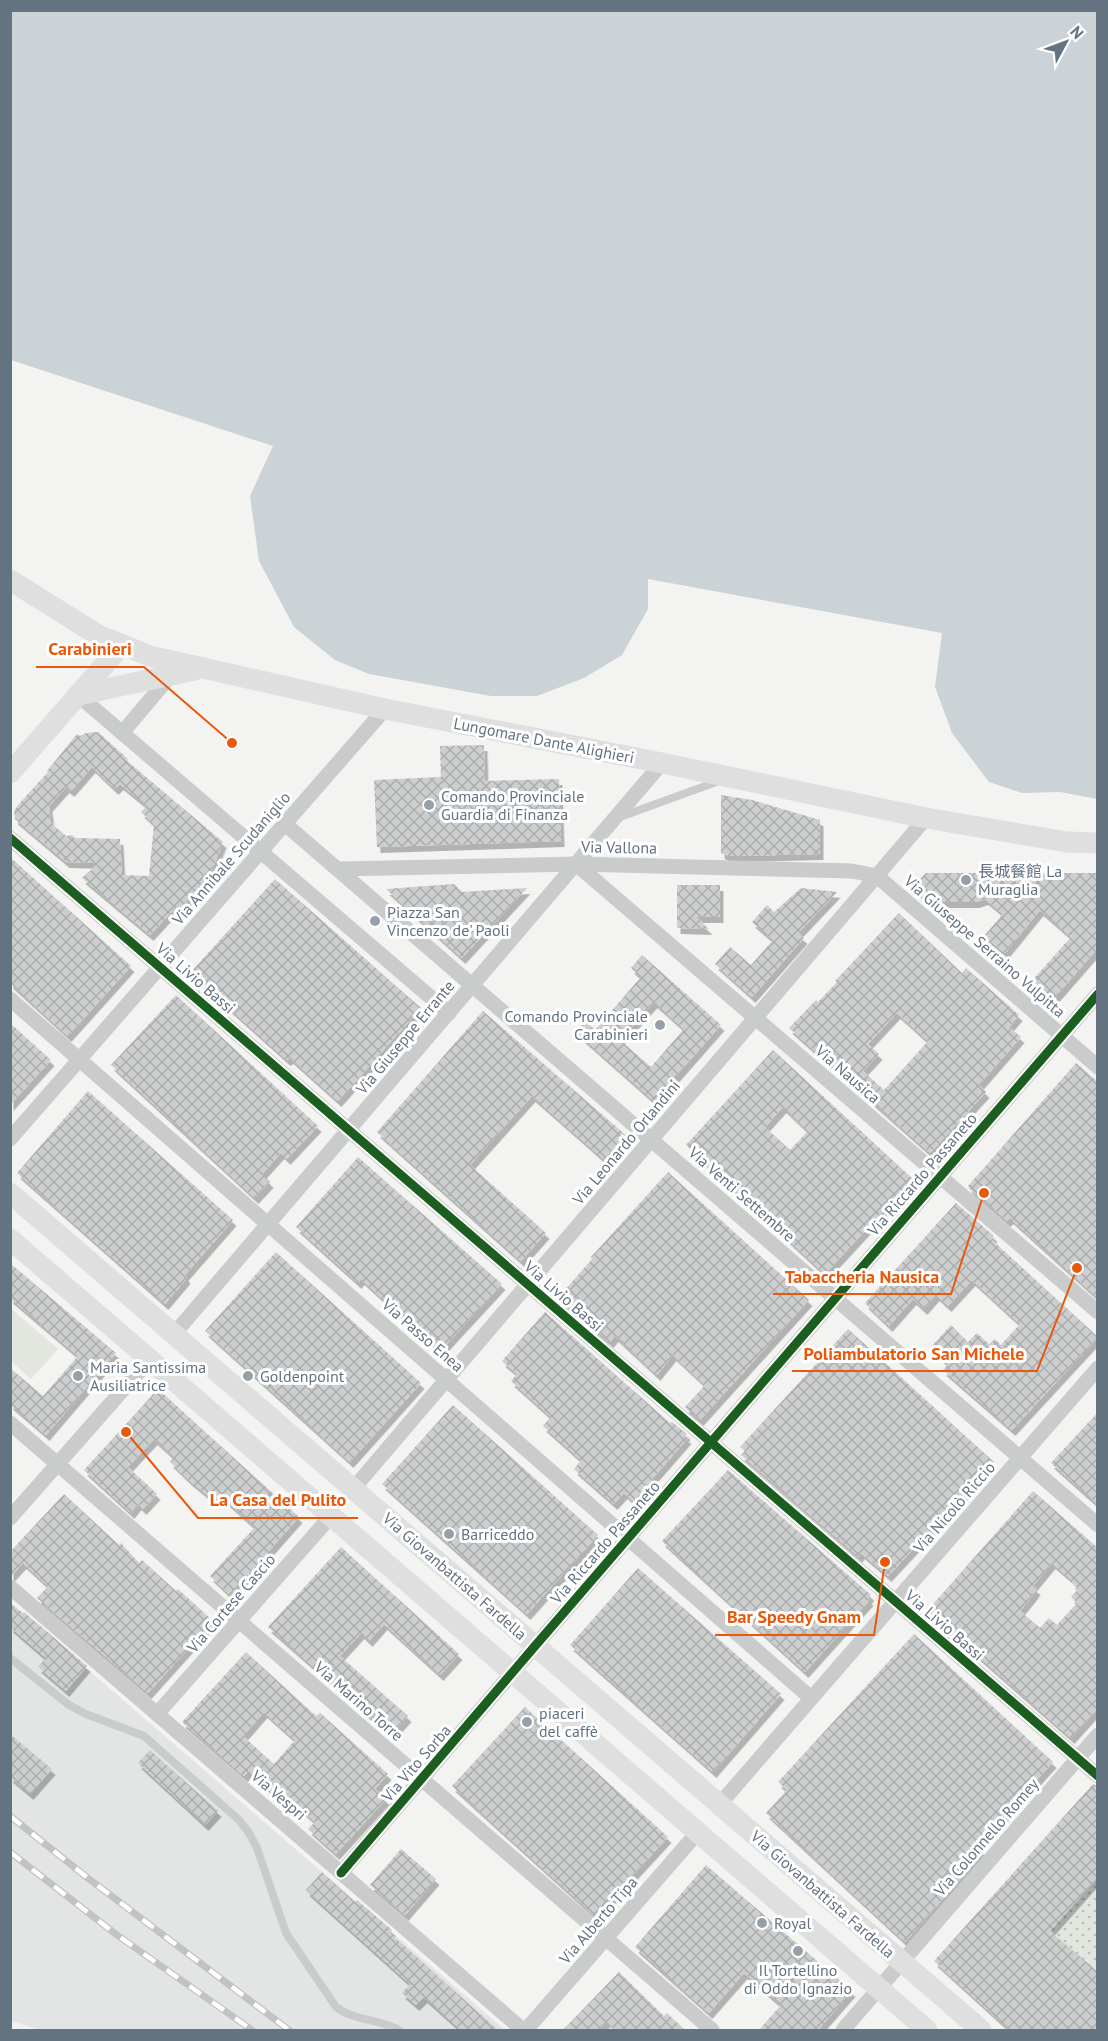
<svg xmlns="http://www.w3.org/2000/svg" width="1108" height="2041" font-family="'PT Sans','Noto Sans SC',sans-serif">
  <defs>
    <pattern id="grass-dots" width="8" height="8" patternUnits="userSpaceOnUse" patternTransform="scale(1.5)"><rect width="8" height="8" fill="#e2e6df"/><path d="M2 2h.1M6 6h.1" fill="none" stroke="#bbbfba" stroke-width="1.8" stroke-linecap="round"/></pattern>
    <pattern id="building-cross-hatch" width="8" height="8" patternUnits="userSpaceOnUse" patternTransform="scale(1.5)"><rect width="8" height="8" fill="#cdcfcf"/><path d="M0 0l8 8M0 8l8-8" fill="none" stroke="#aaacad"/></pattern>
    <filter id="shadow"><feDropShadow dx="3.5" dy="6" stdDeviation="0" flood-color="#0004"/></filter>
  </defs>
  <rect width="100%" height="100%" fill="#f3f3f1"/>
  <polygon fill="#e3e5e4" points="10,1603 86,1668 505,2030 40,2030 11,2021"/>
  <polygon fill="url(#grass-dots)" points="1097,1877 1097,1972 1050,1931"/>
  <polygon fill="#e2e6df" points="10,1308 58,1349 31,1379 11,1361"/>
  <polygon fill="#cbd3d6" points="11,10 1097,11 1097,799 1060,792 1022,793 989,782 952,733 935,687 942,633 648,579 648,609 622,655 584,678 537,696 491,696 369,674 335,660 294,627 259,561 250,496 273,446 11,360"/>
  <g fill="url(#building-cross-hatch)" fill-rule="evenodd" filter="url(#shadow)">
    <path d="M98,732L128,759L126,760L223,842L212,870L179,911L176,907L150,935L82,878L99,863L66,862L15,819L14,811L18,805L48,772L47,771L77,734L80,736L86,733ZM92,767L115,789L120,784L147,806L141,812L154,824L149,876L122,875L120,839L75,838L72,835L66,836L51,823L49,806L66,787L71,791Z"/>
    <polygon points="484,745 485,781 559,779 561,841 377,847 374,780 441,777 440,746"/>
    <polygon points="721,795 752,800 820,820 820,854 729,856 721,853"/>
    <polygon points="10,857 131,966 68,1036 10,983"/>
    <polygon points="926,873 1098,873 1098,948 1050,1003 1029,984 1071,937 1040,910 1005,953 984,936 1003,914 985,899 976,902 942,902 928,895 925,899 912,887"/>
    <polygon points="275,879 421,1008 338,1101 290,1058 287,1060 190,973"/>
    <polygon points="454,884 462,892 527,888 462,958 386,889"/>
    <polygon points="677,885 720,885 720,917 696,917 709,929 677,928"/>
    <polygon points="801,888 837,892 798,933 804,938 752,997 715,964 730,947 751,965 773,940 752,922 767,905 774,912"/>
    <path d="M899,913L962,973L966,968L1019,1015L1009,1027L1021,1037L979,1085L986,1092L930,1153L789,1028L816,1000L818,1002L837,982L835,981ZM897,1013L928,1041L884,1090L863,1071L879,1054L868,1044Z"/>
    <path d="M642,955L721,1025L654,1101L576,1032L586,1021L595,1030L641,977L631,968ZM654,1002L684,1029L651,1067L620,1040Z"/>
    <polygon points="176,995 318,1126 287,1159 281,1153 262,1174 270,1182 255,1198 111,1065"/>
    <polygon points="483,1011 628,1137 607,1162 532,1096 470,1165 546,1233 521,1261 377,1132"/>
    <polygon points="10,1023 51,1060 10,1105"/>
    <path d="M773,1050L913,1179L825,1274L686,1145ZM783,1107L808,1131L790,1150L765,1127Z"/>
    <polygon points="1076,1063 1098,1082 1098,1298 1010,1218 1007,1221 970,1189 968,1186"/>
    <polygon points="88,1091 233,1220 185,1275 187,1278 165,1304 17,1173"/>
    <polygon points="358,1157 502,1284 440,1351 361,1279 358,1283 296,1227"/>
    <polygon points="668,1172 809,1300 700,1420 685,1407 705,1385 673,1355 657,1375 615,1336 610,1342 558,1298 592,1259 591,1257"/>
    <polygon points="956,1203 994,1236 991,1239 1098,1337 1012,1430 943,1370 948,1364 930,1348 951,1325 968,1342 977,1333 989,1344 995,1339 1001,1345 1020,1324 972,1280 948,1306 936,1295 924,1309 913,1299 889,1326 865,1303"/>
    <polygon points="276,1252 421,1383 350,1462 205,1331"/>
    <polygon points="10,1263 116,1353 46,1435 10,1404 10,1368 43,1396 78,1356 10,1298"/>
    <polygon points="545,1312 670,1423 672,1422 687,1434 685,1436 688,1438 633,1501 624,1493 614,1504 574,1469 581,1460 543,1426 551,1417 511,1381 517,1374 502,1361"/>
    <polygon points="848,1329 994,1462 888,1576 861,1553 859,1557 741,1455 745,1451 740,1447"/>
    <polygon points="158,1389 299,1517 230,1595 210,1576 255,1527 222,1497 217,1503 190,1481 170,1462 174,1457 154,1439 128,1467 157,1494 143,1509 138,1504 131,1513 84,1470"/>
    <polygon points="453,1405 598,1535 527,1614 382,1484"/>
    <polygon points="1098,1412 1098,1505 1051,1463"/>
    <polygon points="728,1470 871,1595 868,1598 870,1600 805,1672 662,1541"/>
    <path d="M1033,1491L1098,1548V1708L1071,1738L927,1611ZM1052,1563L1073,1581L1072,1583L1078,1589L1071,1597L1077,1603L1057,1625L1049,1618L1040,1628L1020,1611L1033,1595L1037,1589L1033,1586Z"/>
    <polygon points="64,1494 119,1545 121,1543 139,1563 142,1560 176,1591 178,1589 213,1621 148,1693 37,1598 48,1586 23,1563 10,1577 10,1552"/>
    <polygon points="341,1547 459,1654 440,1675 384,1624 369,1641 361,1633 340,1656 408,1716 391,1735 268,1627"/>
    <polygon points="638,1568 781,1694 713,1772 570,1645"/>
    <polygon points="10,1603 23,1613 24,1612 87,1666 66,1691 38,1667 46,1658 10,1627"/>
    <polygon points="914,1634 1053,1762 977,1846 984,1852 905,1942 766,1813 787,1790 778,1782"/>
    <path d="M246,1652L316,1716L320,1713L388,1774L375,1789L386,1799L336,1854L308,1829L315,1822L293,1802L288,1807L249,1771L244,1776L182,1722ZM264,1712L295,1740L274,1764L243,1736Z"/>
    <polygon points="525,1707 668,1837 595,1916 452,1786"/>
    <polygon points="10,1734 52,1769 30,1794 10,1777"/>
    <polygon points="150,1750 218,1811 205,1825 138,1763"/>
    <polygon points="1093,1784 1098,1786 1098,1877 1050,1931 1098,1972 1098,2031 1011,2031 934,1961"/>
    <polygon points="401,1849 436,1879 405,1915 370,1885"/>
    <polygon points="706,1865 852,1991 817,2031 758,2031 781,2005 744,1973 709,2013 635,1947"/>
    <polygon points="322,1872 355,1902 357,1900 392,1930 390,1933 499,2031 462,2031 424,1997 416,2005 402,1993 410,1984 306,1890"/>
    <polygon points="619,1972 664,2016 667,2013 686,2031 616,2031 607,2021 598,2031 562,2031"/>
  </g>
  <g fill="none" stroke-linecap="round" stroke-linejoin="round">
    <g stroke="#cacccc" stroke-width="8">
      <polyline points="620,817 719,781"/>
      <path d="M10,1658L69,1705L86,1714L144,1736L239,1820L249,1833L257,1848L286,1933L336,2007C354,2021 379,2019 399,2030"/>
    </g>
    <g stroke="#cacccc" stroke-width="15">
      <polyline points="78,695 449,1013"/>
      <polyline points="122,733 171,675"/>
      <polyline points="285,824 1098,1525"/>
      <polyline points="10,838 1098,1776"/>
      <polyline points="576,864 1098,1312"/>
      <polyline points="339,869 576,864 852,871 877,876 1098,1067"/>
      <polyline points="10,999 811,1698"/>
      <polyline points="10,1139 385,709"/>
      <polyline points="174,1334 662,763"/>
      <polyline points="10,1423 712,2030"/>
      <polyline points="353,1489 926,818"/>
      <polyline points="10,1518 150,1359"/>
      <polyline points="10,1587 523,2030"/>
      <polyline points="157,1714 331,1516"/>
      <polyline points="719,1805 1098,1368"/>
      <polyline points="341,1873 535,1646 1098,994"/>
      <polyline points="526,2030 698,1832"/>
      <polyline points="843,2030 1098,1735"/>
    </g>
    <g stroke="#dfdfe0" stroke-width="21">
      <polyline points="10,580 98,635 150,656 385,709 662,763 926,818 1067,842 1098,843"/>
      <polyline points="78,695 195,670"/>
      <polyline points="10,773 121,646"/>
      <polyline points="10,1193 981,2030"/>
      <polyline points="10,1239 927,2030"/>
    </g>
    <defs>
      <g id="rail">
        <polyline points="10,1816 89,1879 289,2030"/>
        <polyline points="10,1852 117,1935 252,2030"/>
      </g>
    </defs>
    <use href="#rail" stroke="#c1c2c2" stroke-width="7"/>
    <use href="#rail" stroke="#fff" stroke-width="4.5" stroke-dasharray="14" stroke-linecap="butt"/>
    <defs>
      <g id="cycleway">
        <polyline points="10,838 1098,1776"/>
        <polyline points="341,1873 535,1646 1098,994"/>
      </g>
    </defs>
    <use href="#cycleway" stroke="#fff" stroke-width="13"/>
    <use href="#cycleway" stroke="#1b5e20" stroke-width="9"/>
  </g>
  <g fill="#95a0a9" stroke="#fff" stroke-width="2">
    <circle cx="429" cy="805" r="6"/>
    <circle cx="966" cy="880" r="6"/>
    <circle cx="375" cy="921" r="6"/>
    <circle cx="660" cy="1025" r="6"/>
    <circle cx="78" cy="1376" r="6"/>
    <circle cx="248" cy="1376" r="6"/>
    <circle cx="449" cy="1534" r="6"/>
    <circle cx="527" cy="1722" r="6"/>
    <circle cx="762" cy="1923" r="6"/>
    <circle cx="798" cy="1951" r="6"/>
  </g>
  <g text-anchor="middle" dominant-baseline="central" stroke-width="6" stroke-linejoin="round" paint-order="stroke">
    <g font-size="16" fill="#637382" stroke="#fff">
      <text transform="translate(544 740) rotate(11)">Lungomare Dante Alighieri</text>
      <text transform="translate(619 847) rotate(1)">Via Vallona</text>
      <text transform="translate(231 858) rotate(-49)">Via Annibale Scudaniglio</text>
      <text transform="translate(985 946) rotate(41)">Via Giuseppe Serraino Vulpitta</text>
      <text transform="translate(196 978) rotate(41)">Via Livio Bassi</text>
      <text transform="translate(405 1037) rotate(-50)">Via Giuseppe Errante</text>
      <text transform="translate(848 1074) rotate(41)">Via Nausica</text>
      <text transform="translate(626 1142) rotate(-50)">Via Leonardo Orlandini</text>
      <text transform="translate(922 1174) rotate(-49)">Via Riccardo Passaneto</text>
      <text transform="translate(742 1194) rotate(41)">Via Venti Settembre</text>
      <text transform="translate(564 1296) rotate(41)">Via Livio Bassi</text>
      <text transform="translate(423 1335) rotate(41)">Via Passo Enea</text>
      <text transform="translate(954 1507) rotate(-49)">Via Nicolò Riccio</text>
      <text transform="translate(605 1542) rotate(-49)">Via Riccardo Passaneto</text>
      <text transform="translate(455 1576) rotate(41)">Via Giovanbattista Fardella</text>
      <text transform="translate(231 1603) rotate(-49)">Via Cortese Cascio</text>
      <text transform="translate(945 1625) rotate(41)">Via Livio Bassi</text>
      <text transform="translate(359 1701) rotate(41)">Via Marino Torre</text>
      <text transform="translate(416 1763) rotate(-49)">Via Vito Sorba</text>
      <text transform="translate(279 1795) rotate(41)">Via Vespri</text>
      <text transform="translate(986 1837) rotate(-49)">Via Colonnello Romey</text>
      <text transform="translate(823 1894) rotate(41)">Via Giovanbattista Fardella</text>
      <text transform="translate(598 1920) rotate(-49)">Via Alberto Tipa</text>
    </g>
    <g font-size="16" fill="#637382" stroke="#fff" text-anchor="start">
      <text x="441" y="796">Comando Provinciale<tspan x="441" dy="18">Guardia di Finanza</tspan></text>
      <text x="978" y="871">長城餐館 La<tspan x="978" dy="18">Muraglia</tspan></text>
      <text x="387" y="912">Piazza San<tspan x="387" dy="18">Vincenzo de' Paoli</tspan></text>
      <text x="648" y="1016" text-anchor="end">Comando Provinciale<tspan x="648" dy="18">Carabinieri</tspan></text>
      <text x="90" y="1367">Maria Santissima<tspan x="90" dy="18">Ausiliatrice</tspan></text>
      <text x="260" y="1376">Goldenpoint</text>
      <text x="461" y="1534">Barriceddo</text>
      <text x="539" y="1713">piaceri<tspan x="539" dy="18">del caffè</tspan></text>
      <text x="774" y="1923">Royal</text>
      <text x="798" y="1970" text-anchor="middle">Il Tortellino<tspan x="798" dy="18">di Oddo Ignazio</tspan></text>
    </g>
  </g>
  <path fill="none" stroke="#e8590c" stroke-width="2" d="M232 743L144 667H36M984 1193L951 1294H773M1077 1268L1037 1371H792M126 1432L198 1518H358M885 1562L874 1635H715"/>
  <g fill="#e8590c" stroke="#fff" stroke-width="2">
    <circle cx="232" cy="743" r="6"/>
    <circle cx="984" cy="1193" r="6"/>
    <circle cx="1077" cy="1268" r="6"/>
    <circle cx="126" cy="1432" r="6"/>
    <circle cx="885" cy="1562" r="6"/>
  </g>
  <g font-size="18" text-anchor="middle" font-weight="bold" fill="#e8590c" stroke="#fff" stroke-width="6" stroke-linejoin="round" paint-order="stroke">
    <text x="90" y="655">Carabinieri</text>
    <text x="862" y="1283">Tabaccheria Nausica</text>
    <text x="914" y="1360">Poliambulatorio San Michele</text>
    <text x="278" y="1506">La Casa del Pulito</text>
    <text x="794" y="1623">Bar Speedy Gnam</text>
  </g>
  <rect width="1108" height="2041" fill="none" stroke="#637382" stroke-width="24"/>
  <g transform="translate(1066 42) rotate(49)" stroke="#ffffff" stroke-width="4.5" paint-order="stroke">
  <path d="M0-4.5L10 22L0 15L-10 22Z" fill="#637382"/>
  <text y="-9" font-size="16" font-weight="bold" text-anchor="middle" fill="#637382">N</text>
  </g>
</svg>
